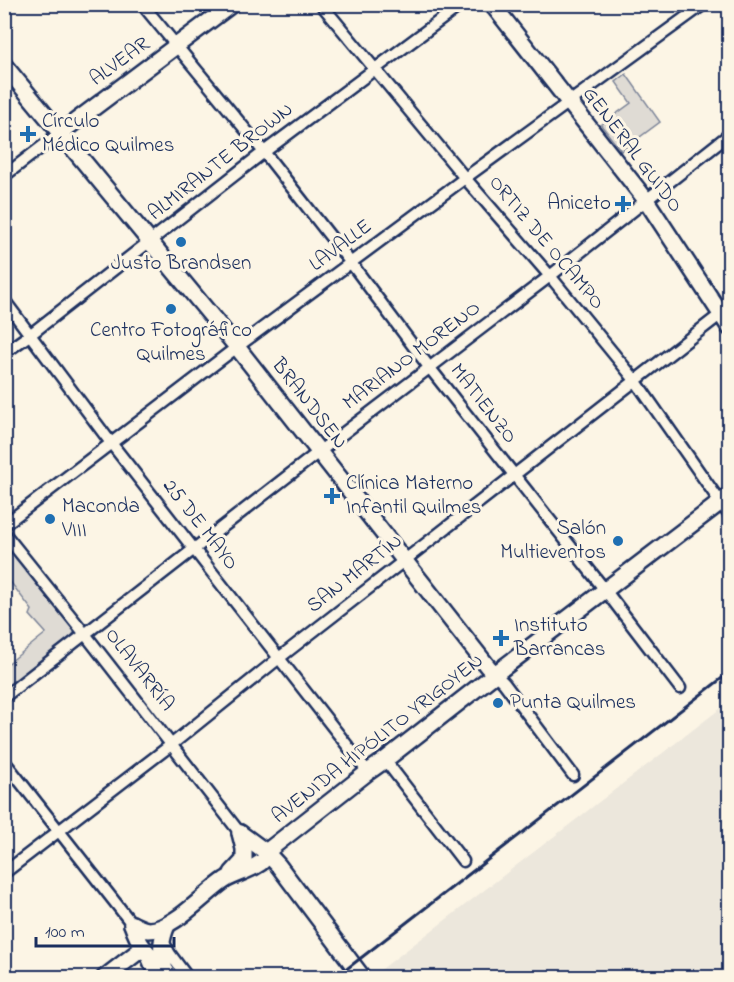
<svg xmlns="http://www.w3.org/2000/svg" width="734" height="982" font-family="'Indie Flower',sans-serif">
  <rect width="100%" height="100%" fill="#fcf5e5"/>
  <filter id="ink" filterUnits="userSpaceOnUse"><feTurbulence type="fractalNoise" baseFrequency=".0167" numOctaves="2"/><feDisplacementMap in="SourceGraphic" scale="12" xChannelSelector="R" yChannelSelector="G"/><feConvolveMatrix kernelMatrix="1 2 1 2 8 2 1 2 1" color-interpolation-filters="sRGB"/></filter>
  <g filter="url(#ink)">
    <polygon fill="#ece7dc" points="729,702 729,977 376,977 374,975"/>
    <g fill="#dfdbd4" stroke="#7d8599" stroke-width="1.5">
      <polygon points="626,74 660,122 621,151 601,125 631,103 616,82"/>
      <polygon points="12,549 73,627 74,632 71,639 5,691 5,666 46,633 30,615 32,610 5,575 5,561 8,562"/>
    </g>
    <g fill="none" stroke-linecap="round" stroke-linejoin="round">
      <defs>
        <g id="street">
          <polyline points="142,4 264,152 351,263 429,367 605,590 680,688"/>
          <polyline points="321,4 465,178 550,276 635,380 730,516"/>
          <polyline points="4,176 60,133"/>
          <polyline points="4,300 111,443 368,772"/>
          <polyline points="4,353 31,334 264,152 462,4"/>
          <polyline points="4,525 237,347 465,178 704,4"/>
          <polyline points="4,533 85,634 240,833"/>
          <polyline points="495,674 504,683 573,775"/>
          <polyline points="4,697 320,451 550,276 730,134"/>
          <polyline points="385,760 463,861"/>
          <polyline points="4,761 132,924"/>
          <polyline points="4,873 171,745 279,658 730,307"/>
          <polyline points="163,941 170,954 188,978"/>
          <polyline points="144,951 150,965 159,978"/>
          <polyline points="164,964 174,978"/>
        </g>
        <g id="secondary">
          <polyline points="492,4 646,200 730,328"/>
          <polyline points="4,65 237,347 488,667 495,674"/>
          <polyline points="60,133 232,4"/>
          <polyline points="240,833 266,852 278,865 363,978"/>
          <polyline points="232,873 244,860 244,849 240,833"/>
          <path d="M132,924C137,926 143,930 149,930C173,930 205,893 225,880C238,872 255,870 266,858V852L368,772L385,760L495,674L730,495"/>
          <path d="M132,924C138,942 146,956 164,964"/>
          <path d="M164,964C160,948 161,940 167,925"/>
          <polyline points="104,978 143,948"/>
        </g>
      </defs>
      <use href="#street" stroke="#1b2f5e" stroke-width="15"/>
      <use href="#secondary" stroke="#1b2f5e" stroke-width="20"/>
      <use href="#street" stroke="#fcf5e5" stroke-width="10"/>
      <use href="#secondary" stroke="#fcf5e5" stroke-width="15"/>
      <polyline stroke="#1b2f5e" stroke-width="3" points="335,978 730,672"/>
    </g>
  </g>
  <g fill="#1f6fb2" stroke="#fcf5e5" stroke-width="2">
    <path d="M25 125h6v6h6v6h-6v6h-6v-6h-6v-6h6z"/>
    <path d="M620 195h6v6h6v6h-6v6h-6v-6h-6v-6h6z"/>
    <circle cx="181" cy="242" r="6"/>
    <circle cx="171" cy="309" r="6"/>
    <path d="M329 487h6v6h6v6h-6v6h-6v-6h-6v-6h6z"/>
    <circle cx="50" cy="519" r="6"/>
    <circle cx="618" cy="541" r="6"/>
    <path d="M498 629h6v6h6v6h-6v6h-6v-6h-6v-6h6z"/>
    <circle cx="498" cy="703" r="6"/>
  </g>
  <g text-anchor="middle" dominant-baseline="central" stroke-width="6" stroke-linejoin="round" paint-order="stroke">
    <g font-size="21" fill="#1b2f5e" stroke="#fcf5e5">
      <text transform="translate(120 62) rotate(-36)">ALVEAR</text>
      <text transform="translate(632 150) rotate(53)">GENERAL GUIDO</text>
      <text transform="translate(221 162) rotate(-38)">ALMIRANTE BROWN</text>
      <text transform="translate(546 243) rotate(50)">ORTIZ DE OCAMPO</text>
      <text transform="translate(341 246) rotate(-37)">LAVALLE</text>
      <text transform="translate(412 356) rotate(-37)">MARIANO MORENO</text>
      <text transform="translate(309 404) rotate(52)">BRANDSEN</text>
      <text transform="translate(483 404) rotate(52)">MATIENZO</text>
      <text transform="translate(200 525) rotate(52)">25 DE MAYO</text>
      <text transform="translate(355 574) rotate(-38)">SAN MARTÍN</text>
      <text transform="translate(139 670) rotate(52)">OLAVARRÍA</text>
      <text transform="translate(378 739) rotate(-38)">AVENIDA HIPÓLITO YRIGOYEN</text>
    </g>
    <g font-size="21" fill="#1b2f5e" stroke="#fcf5e5" text-anchor="start">
      <text x="42" y="122">Círculo<tspan x="42" dy="24">Médico Quilmes</tspan></text>
      <text x="611" y="204" text-anchor="end">Aniceto</text>
      <text x="181" y="264" text-anchor="middle">Justo Brandsen</text>
      <text x="171" y="331" text-anchor="middle">Centro Fotográfico<tspan x="171" dy="24">Quilmes</tspan></text>
      <text x="346" y="484">Clínica Materno<tspan x="346" dy="24">Infantil Quilmes</tspan></text>
      <text x="62" y="507">Maconda<tspan x="62" dy="24">VIII</tspan></text>
      <text x="606" y="529" text-anchor="end">Salón<tspan x="606" dy="24">Multieventos</tspan></text>
      <text x="514" y="626">Instituto<tspan x="514" dy="24">Barrancas</tspan></text>
      <text x="510" y="703">Punta Quilmes</text>
    </g>
  </g>
  <rect width="734" height="982" fill="none" stroke="#fcf5e5" stroke-width="24"/>
  <rect x="12" y="12" width="710" height="958" fill="none" stroke="#1b2f5e" stroke-width="2" filter="url(#ink)"/>
  <path d="M36 937v9h138v-9" fill="none" stroke="#1b2f5e" stroke-width="3"/>
  <text x="45" y="937" font-size="18" fill="#1b2f5e" stroke="#fcf5e5" stroke-width="4.5" paint-order="stroke">100 m</text>
</svg>
